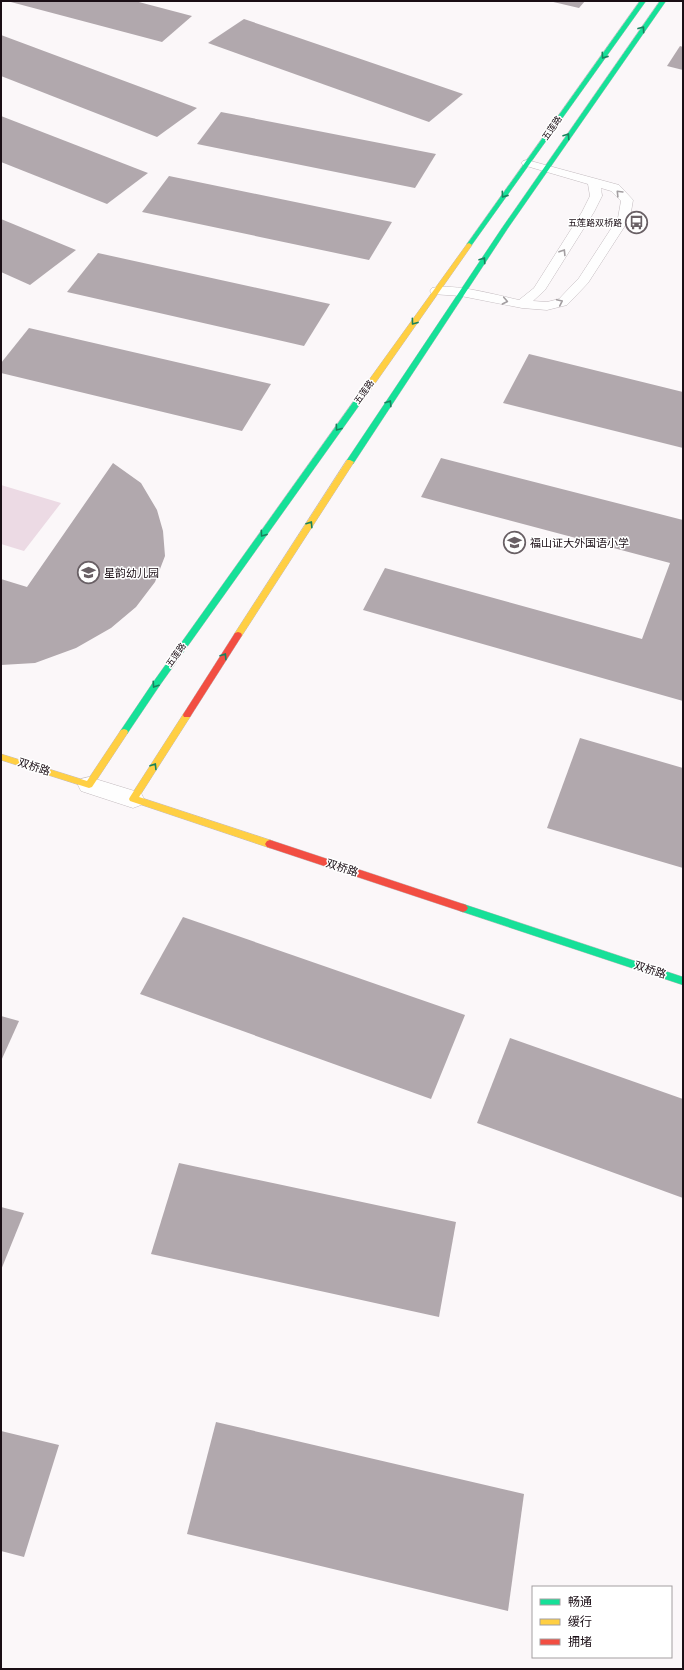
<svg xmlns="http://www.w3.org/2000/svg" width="684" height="1670" font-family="Bitter,'Noto Sans SC',serif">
  <rect width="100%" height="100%" fill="#fbf7f9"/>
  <polygon fill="#ecdae4" points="1,485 61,503 24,551 1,544"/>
  <g fill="#b1a8ad">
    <polygon points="7,1 135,1 192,16 162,42"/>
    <polygon points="549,1 585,1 579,8"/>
    <polygon points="244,19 463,94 429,122 208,43"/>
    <polygon points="1,35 197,108 157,137 1,76"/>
    <polygon points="680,46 683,47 683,70 667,66"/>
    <polygon points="221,112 436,154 415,188 197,144"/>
    <polygon points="1,116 148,173 107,204 1,162"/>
    <polygon points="169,176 392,222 369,260 142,212"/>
    <polygon points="1,219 76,250 30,285 1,272"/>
    <polygon points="98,253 330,304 304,346 67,292"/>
    <polygon points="29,328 271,384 242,431 1,373 1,363"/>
    <polygon points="529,354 683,392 683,448 503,403"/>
    <polygon points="441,458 683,520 683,701 363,610 385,568 642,639 670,563 421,497"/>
    <polygon points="113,463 141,483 157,510 163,531 165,556 155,582 136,607 111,628 76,648 35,663 1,665 1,579 27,587"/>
    <polygon points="580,738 683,768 683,868 547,828"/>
    <polygon points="183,917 465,1015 431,1099 140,994"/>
    <polygon points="1,1016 19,1021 1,1061"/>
    <polygon points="510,1038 683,1099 683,1198 477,1123"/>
    <polygon points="179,1163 456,1222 439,1317 151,1254"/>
    <polygon points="1,1207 24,1213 1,1270"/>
    <polygon points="216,1422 524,1494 508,1611 187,1534"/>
    <polygon points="1,1431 59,1445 24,1557 1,1551"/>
  </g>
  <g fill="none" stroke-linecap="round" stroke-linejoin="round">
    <defs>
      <path id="lane" d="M527,160L619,185L633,200L630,218L588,283L567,305L547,310L522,308L461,296L432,294L430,291L432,288C454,283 496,295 519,300L534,288L582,212L590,196L588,184L523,165L521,163L523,161ZM601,188L611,191L621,201L618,218L579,278L559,299L547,302L533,301L545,290L594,212L602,196Z"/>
      <polygon id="street" points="89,777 141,793 144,799 141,805 133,808 81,791 78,785 81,779"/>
      <g id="fast">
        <polygon points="640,1 646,1 471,246 467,246 467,244"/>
        <polygon points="660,1 666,1 508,228 353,464 347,464 347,460 502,228"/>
        <polygon points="356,398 362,398 363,400 160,685 127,734 121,734 120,732 121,730 154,681"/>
        <polygon points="463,904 683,977 683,985 460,911 458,908 460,905"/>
      </g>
      <g id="slow">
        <polygon points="469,243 472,245 362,402 356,402 356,398 467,244"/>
        <polygon points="347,460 350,460 354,462 241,637 235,637 234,635 235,633"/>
        <polygon points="187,712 190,713 191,715 190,717 139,797 273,841 275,844 273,847 270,848 130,801 129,799 130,797 184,713"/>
        <polygon points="124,729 127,730 128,732 127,734 92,787 89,788 1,760 1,754 87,781 121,730"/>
      </g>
      <g id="jam">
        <polygon points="238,632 241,633 242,635 241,637 190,717 184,717 183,715 184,713 235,633"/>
        <polygon points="270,840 463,904 466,905 468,908 466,911 463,912 267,847 265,844 267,841"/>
      </g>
    </defs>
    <use href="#lane" stroke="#c3bbbf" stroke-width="1"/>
    <use href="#street" stroke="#c3bbbf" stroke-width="1"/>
    <use href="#fast" stroke="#c3bbbf" stroke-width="1"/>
    <use href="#slow" stroke="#c3bbbf" stroke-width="1"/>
    <use href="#jam" stroke="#c3bbbf" stroke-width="1"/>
    <use href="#lane" fill="#fefefe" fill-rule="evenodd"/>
    <use href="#street" fill="#fefefe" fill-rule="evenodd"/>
    <use href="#fast" fill="#16e098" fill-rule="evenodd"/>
    <use href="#slow" fill="#ffcf43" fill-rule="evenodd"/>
    <use href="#jam" fill="#f24e42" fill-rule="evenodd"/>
  </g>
  <defs><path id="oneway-chevron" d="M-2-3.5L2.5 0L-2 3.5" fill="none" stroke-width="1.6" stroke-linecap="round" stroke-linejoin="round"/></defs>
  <g stroke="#18825d">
    <use href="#oneway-chevron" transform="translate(642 29) rotate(-54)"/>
    <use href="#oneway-chevron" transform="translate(604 56) rotate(125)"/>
    <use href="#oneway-chevron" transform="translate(567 136) rotate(-56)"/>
    <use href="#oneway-chevron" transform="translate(504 195) rotate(125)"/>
    <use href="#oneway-chevron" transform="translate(483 260) rotate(-56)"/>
    <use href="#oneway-chevron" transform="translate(414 322) rotate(126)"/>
    <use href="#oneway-chevron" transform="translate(389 403) rotate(-57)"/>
    <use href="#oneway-chevron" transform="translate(338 428) rotate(126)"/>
    <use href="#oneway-chevron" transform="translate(310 524) rotate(-57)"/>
    <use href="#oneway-chevron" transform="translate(263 534) rotate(126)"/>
    <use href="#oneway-chevron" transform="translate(224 656) rotate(-57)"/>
    <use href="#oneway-chevron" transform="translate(155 685) rotate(124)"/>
    <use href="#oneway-chevron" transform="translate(154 766) rotate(-58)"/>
  </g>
  <g stroke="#a39ea1">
    <use href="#oneway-chevron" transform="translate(619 193) rotate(-134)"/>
    <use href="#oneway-chevron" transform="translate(563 252) rotate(-58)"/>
    <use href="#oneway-chevron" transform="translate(505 301) rotate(11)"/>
    <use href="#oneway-chevron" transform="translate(560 302) rotate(-25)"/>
  </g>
  <defs>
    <symbol id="bus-ring" viewBox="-11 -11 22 22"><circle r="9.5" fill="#fff" stroke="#696065" stroke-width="1.5"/><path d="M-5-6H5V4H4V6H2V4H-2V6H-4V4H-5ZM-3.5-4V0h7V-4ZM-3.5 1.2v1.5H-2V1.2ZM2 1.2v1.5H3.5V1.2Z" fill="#696065"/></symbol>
    <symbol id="school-ring" viewBox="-11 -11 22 22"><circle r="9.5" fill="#fff" stroke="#696065" stroke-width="1.5"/><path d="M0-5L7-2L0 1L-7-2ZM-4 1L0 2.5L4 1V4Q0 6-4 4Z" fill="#696065"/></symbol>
  </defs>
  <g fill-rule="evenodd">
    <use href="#bus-ring" x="624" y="210" width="25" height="25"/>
    <use href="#school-ring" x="502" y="530" width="25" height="25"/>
    <use href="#school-ring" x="76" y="560" width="25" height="25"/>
  </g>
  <g text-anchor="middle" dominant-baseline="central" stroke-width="3" stroke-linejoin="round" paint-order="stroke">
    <g font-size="9" fill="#1a0e15" stroke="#fff">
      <text transform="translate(552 128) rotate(-55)">五莲路</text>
      <text transform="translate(364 392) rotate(-54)">五莲路</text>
      <text transform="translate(176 655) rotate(-54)">五莲路</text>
    </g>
    <g font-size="9" fill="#1a0e15" stroke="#fff" text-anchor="end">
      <text x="622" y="223">五莲路双桥路</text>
    </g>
    <g font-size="11" fill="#1a0e15" stroke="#fff" text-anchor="start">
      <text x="530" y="543">福山证大外国语小学</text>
      <text x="104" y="573">星韵幼儿园</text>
    </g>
    <g font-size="11" fill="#1a0e15" stroke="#fff">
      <text transform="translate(34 767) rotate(18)">双桥路</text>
      <text transform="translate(342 868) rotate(18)">双桥路</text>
      <text transform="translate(650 970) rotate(18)">双桥路</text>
    </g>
  </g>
  <rect width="684" height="1670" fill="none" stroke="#1a0e15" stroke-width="4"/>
  <rect x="532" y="1586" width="140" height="72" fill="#ffffff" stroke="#a39fa1"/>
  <rect x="540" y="1599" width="20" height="6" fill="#16e098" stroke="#a39fa1"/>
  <text x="568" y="1606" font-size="12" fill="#1a0e15">畅通</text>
  <rect x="540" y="1619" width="20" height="6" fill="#ffcf43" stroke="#a39fa1"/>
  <text x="568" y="1626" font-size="12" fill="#1a0e15">缓行</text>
  <rect x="540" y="1639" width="20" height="6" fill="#f24e42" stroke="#a39fa1"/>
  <text x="568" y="1646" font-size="12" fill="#1a0e15">拥堵</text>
</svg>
